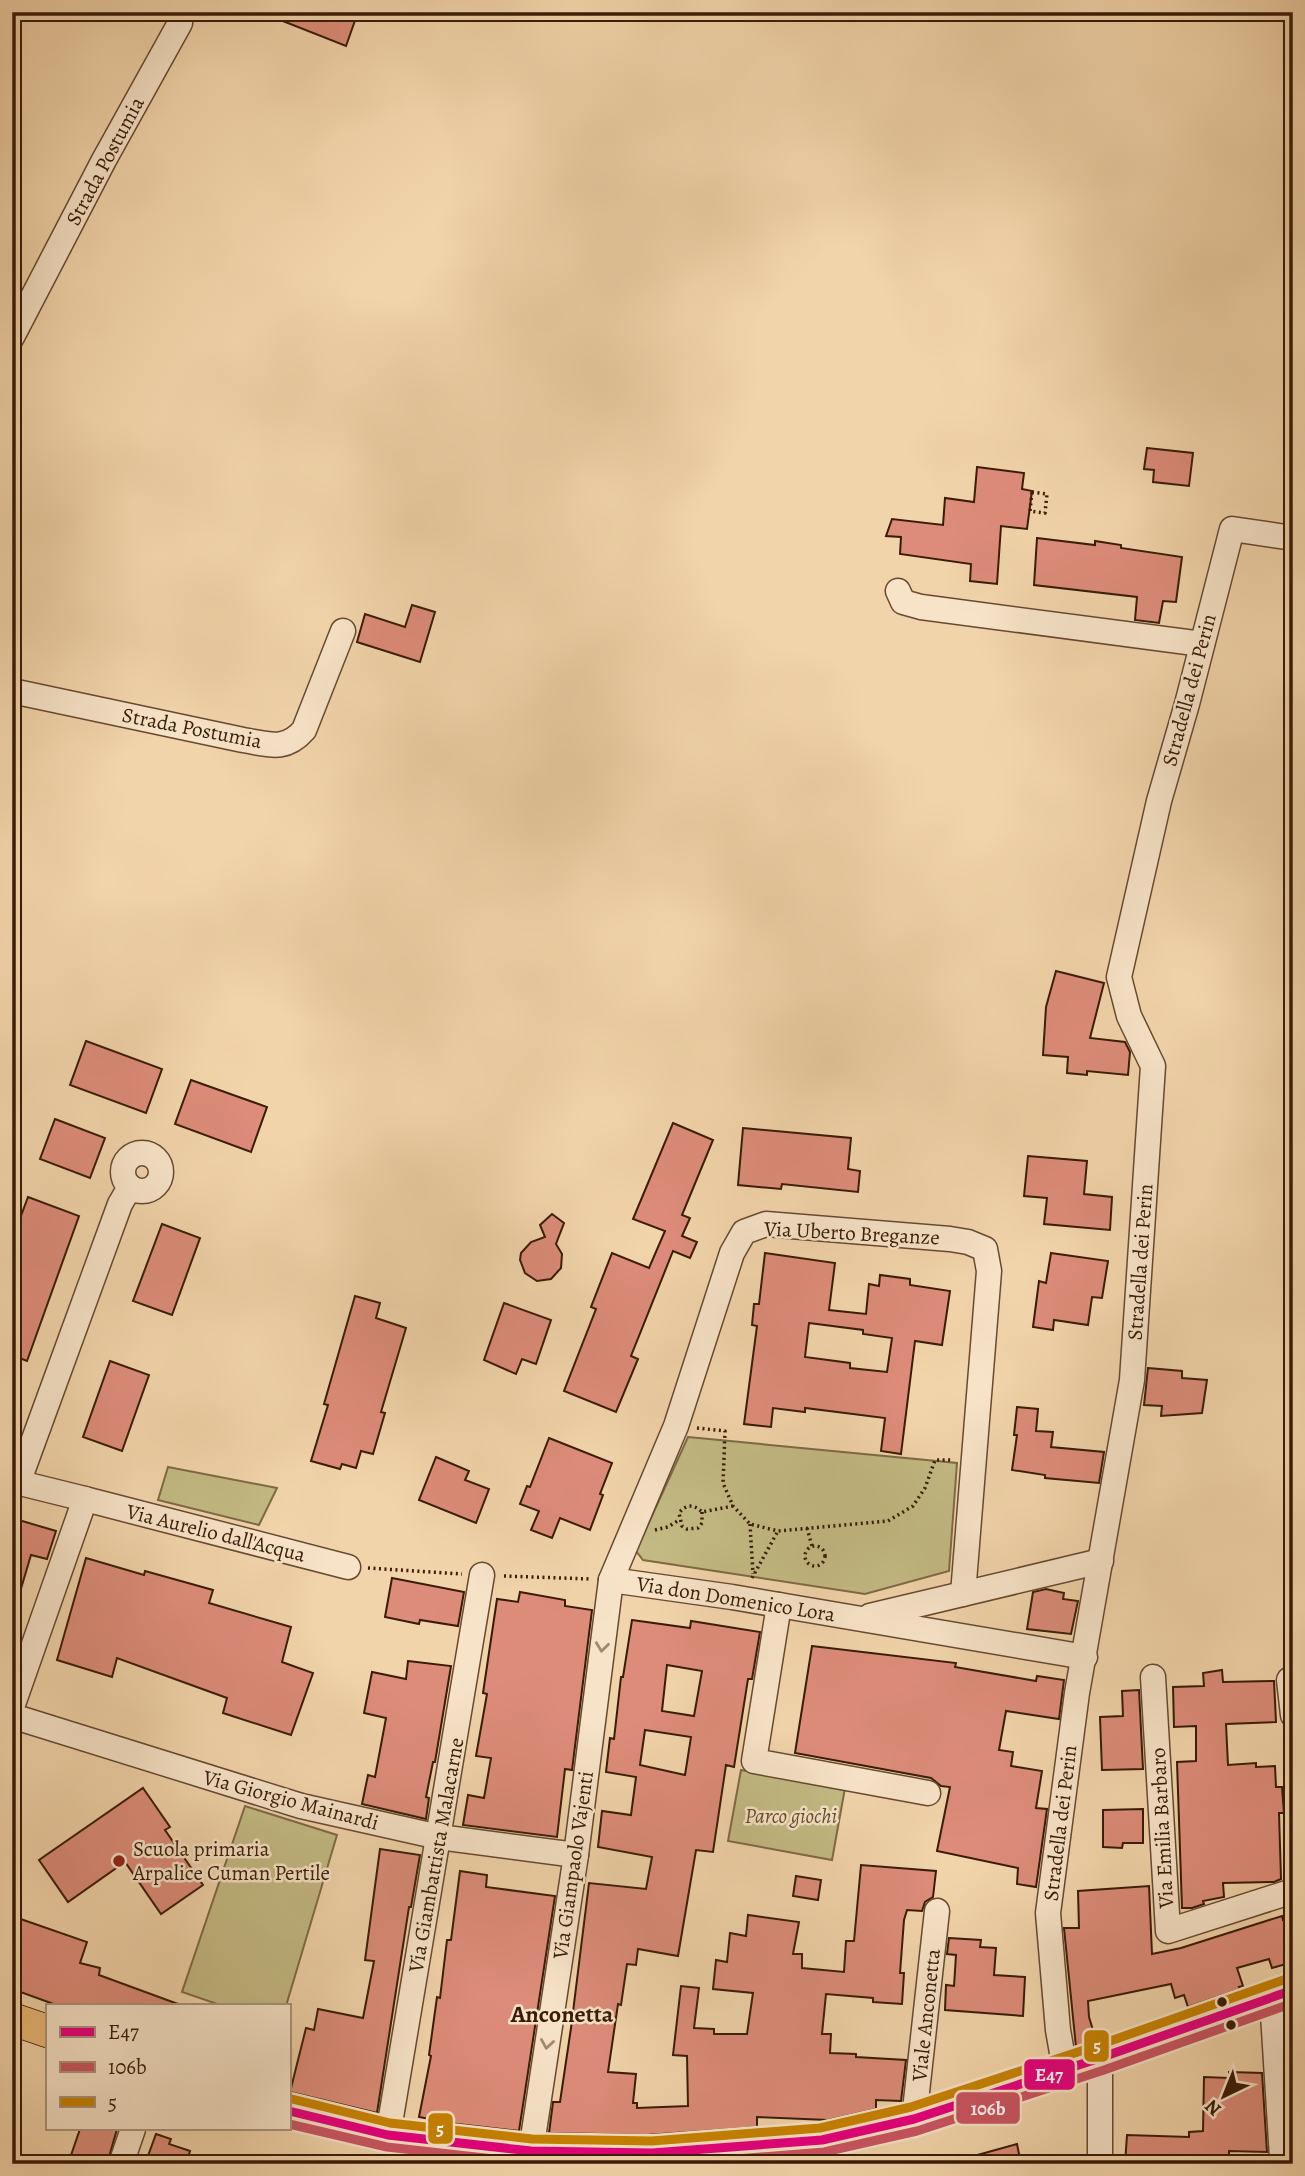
<svg xmlns="http://www.w3.org/2000/svg" width="1305" height="2176" font-family="Alegreya,serif">
  <rect width="100%" height="100%" fill="#f2d4aa"/>
  <filter id="stains"><feTurbulence type="fractalNoise" baseFrequency=".00286" numOctaves="4"/><feColorMatrix values="0 0 0 0 .2 0 0 0 0 .09 0 0 0 0 .02 0 0 0 .5 -.17"/></filter>
  <radialGradient id="worn" r=".72"><stop offset=".6" stop-color="#630" stop-opacity="0"/><stop offset="1" stop-color="#630" stop-opacity=".3"/></radialGradient>
  <g fill="#c3ba83" stroke="#7e6a45" stroke-width="2">
    <polygon points="688,1437 957,1463 949,1571 865,1594 643,1560 636,1551"/>
    <polygon points="168,1467 277,1488 259,1525 158,1500"/>
    <polygon points="741,1770 845,1788 832,1860 728,1841"/>
    <polygon points="245,1806 337,1835 286,2006 223,2006 182,1992"/>
  </g>
  <g fill="#dd8c79" stroke="#391b07" stroke-width="2" fill-rule="evenodd">
    <polygon points="260,12 358,12 346,46"/>
    <polygon points="1147,448 1193,453 1189,486 1153,482 1154,470 1144,469"/>
    <polygon points="977,467 1024,473 1022,489 1032,491 1027,529 1001,526 997,584 970,581 971,564 900,554 901,537 886,536 892,519 943,525 945,498 974,502"/>
    <polygon points="1037,538 1095,545 1095,541 1121,545 1121,548 1182,557 1176,602 1163,601 1159,623 1135,620 1137,597 1034,585"/>
    <polygon points="412,605 435,612 420,662 357,642 365,614 405,627"/>
    <polygon points="1056,971 1104,983 1090,1038 1125,1042 1130,1052 1128,1075 1087,1071 1087,1075 1067,1073 1068,1057 1043,1055 1046,1007"/>
    <polygon points="86,1041 162,1069 146,1113 70,1085"/>
    <polygon points="191,1080 267,1107 251,1152 175,1124"/>
    <polygon points="55,1119 105,1138 90,1178 40,1159"/>
    <polygon points="673,1123 713,1140 682,1215 690,1218 682,1236 697,1242 690,1258 673,1251 631,1356 638,1359 616,1412 564,1391 596,1309 591,1307 612,1253 649,1268 665,1231 633,1219"/>
    <polygon points="743,1128 851,1138 848,1169 860,1171 858,1192 782,1184 781,1189 738,1185"/>
    <polygon points="1028,1156 1087,1161 1084,1194 1112,1197 1110,1230 1044,1224 1047,1198 1024,1196"/>
    <polygon points="28,1197 79,1216 27,1361 12,1355 12,1240"/>
    <polygon points="552,1214 564,1223 556,1244 562,1254 561,1268 551,1279 537,1281 525,1273 520,1260 521,1253 531,1242 545,1237 540,1225"/>
    <polygon points="162,1224 200,1238 172,1315 133,1301"/>
    <path d="M765,1253L835,1263L829,1310L866,1314L869,1284L879,1286L880,1275L910,1279V1285L950,1291L942,1345L915,1341L901,1454L881,1451L885,1418L805,1408V1412L773,1408L771,1427L744,1424L757,1326L752,1325L754,1304H759ZM809,1323L863,1330V1334L892,1338L887,1372L850,1368V1363L805,1357Z"/>
    <polygon points="1051,1253 1108,1261 1102,1298 1092,1297 1088,1325 1054,1320 1053,1330 1033,1327 1039,1281 1046,1283"/>
    <polygon points="355,1296 380,1303 376,1318 406,1328 381,1412 385,1413 373,1454 361,1451 356,1468 342,1464 340,1469 311,1461 328,1405 324,1404"/>
    <polygon points="504,1303 551,1320 536,1364 522,1359 516,1374 484,1360"/>
    <polygon points="110,1361 149,1375 122,1451 83,1437"/>
    <polygon points="1148,1368 1182,1371 1182,1378 1207,1380 1202,1413 1161,1416 1162,1406 1144,1405"/>
    <polygon points="1017,1407 1038,1409 1036,1431 1053,1432 1051,1447 1104,1452 1099,1483 1045,1478 1045,1475 1012,1470 1017,1435 1014,1435"/>
    <polygon points="549,1438 612,1463 600,1494 603,1495 590,1530 560,1518 552,1538 531,1530 539,1511 520,1504 527,1486 530,1487"/>
    <polygon points="436,1457 469,1471 465,1480 489,1489 476,1523 419,1500"/>
    <polygon points="12,1518 56,1531 47,1559 31,1555 17,1602 12,1601"/>
    <polygon points="86,1558 144,1575 145,1571 213,1590 209,1603 291,1627 282,1662 313,1673 291,1735 223,1713 227,1698 117,1658 112,1677 57,1660"/>
    <polygon points="392,1578 464,1592 458,1626 420,1620 419,1624 385,1617"/>
    <polygon points="1046,1589 1064,1593 1063,1599 1078,1601 1071,1634 1027,1629 1033,1592"/>
    <polygon points="520,1592 565,1600 565,1606 592,1610 572,1770 565,1769 557,1837 463,1825 468,1795 484,1798 491,1758 476,1756 487,1694 483,1693 497,1599 518,1602"/>
    <path d="M632,1620L690,1628L691,1621L760,1632L752,1679H748L734,1767L726,1765L713,1852L696,1850L678,1956L638,1949L636,1965L627,1964L621,2005L618,2004L608,2072L636,2074L633,2103H637V2108L688,2106L687,2056L673,2055L681,1986L699,1988L694,2028L714,2029V2034H747L753,1993L713,1989L716,1960L727,1962L730,1933L746,1936L748,1915L799,1922L793,1954H802V1968L844,1972L846,1941H854L861,1865L936,1871L933,1897L925,1902L922,1911L907,1910L904,1920L900,1973H904L902,2004L873,2002V1998L826,1994L822,2034H831L830,2053L856,2054V2057L906,2060L901,2101L876,2100V2109L828,2120L757,2117V2127L647,2135L549,2133L553,2102H560L571,2028L589,1883L646,1889L652,1857L598,1847L602,1811L631,1815L636,1777L606,1772L610,1738L614,1739L621,1677H623ZM667,1665L702,1671L694,1716L662,1711ZM645,1730L691,1737L685,1775L640,1765Z"/>
    <polygon points="812,1646 956,1663 955,1667 1036,1681 1037,1676 1064,1680 1059,1719 1006,1711 999,1750 1013,1752 1011,1766 1042,1771 1036,1808 1047,1809 1036,1887 1017,1884 1018,1868 937,1851 950,1787 941,1786 931,1778 795,1753"/>
    <polygon points="408,1661 451,1666 435,1762 433,1762 426,1797 429,1798 426,1819 362,1804 368,1775 375,1777 386,1718 364,1713 372,1672 406,1679"/>
    <polygon points="1222,1670 1223,1682 1274,1681 1276,1722 1226,1724 1228,1765 1256,1763 1256,1767 1275,1766 1276,1787 1282,1787 1284,1813 1279,1813 1281,1879 1274,1882 1223,1883 1224,1897 1203,1901 1204,1904 1192,1908 1182,1908 1177,1762 1196,1761 1196,1726 1174,1727 1173,1687 1204,1686 1203,1673"/>
    <polygon points="1139,1690 1143,1769 1102,1770 1100,1717 1123,1716 1122,1691"/>
    <polygon points="143,1788 170,1827 165,1830 203,1885 161,1914 125,1862 68,1902 39,1860"/>
    <polygon points="1143,1809 1143,1843 1123,1843 1122,1848 1103,1847 1103,1810"/>
    <polygon points="380,1849 420,1855 411,1907 409,1907 377,2113 290,2092 306,2028 314,2030 318,2009 363,2018 374,1961 365,1960"/>
    <polygon points="460,1871 487,1875 486,1887 555,1896 519,2131 457,2124 419,2117 431,2056 429,2055 437,1997 440,1998 447,1940 451,1940"/>
    <polygon points="796,1876 821,1880 818,1900 793,1896"/>
    <polygon points="1149,1886 1152,1954 1181,1948 1282,1916 1283,1920 1293,1917 1293,1962 1272,1968 1269,1959 1237,1968 1243,1986 1239,1987 1240,1989 1188,2007 1184,1995 1175,1998 1171,1984 1088,2001 1089,2017 1096,2040 1076,2047 1064,1928 1079,1928 1078,1891"/>
    <polygon points="12,1916 87,1942 80,1963 100,1968 99,1975 178,2004 178,2006 59,2006 12,1989 20,1965 12,1963"/>
    <polygon points="949,1938 981,1940 980,1947 996,1948 994,1975 1025,1977 1023,2016 945,2010 946,1985 954,1986 956,1955 947,1954"/>
    <polygon points="1229,2072 1262,2073 1267,2152 1229,2151 1229,2164 1125,2164 1127,2135 1189,2137 1189,2132 1203,2131 1204,2077 1229,2078"/>
    <polygon points="80,2129 117,2129 107,2164 68,2164"/>
    <polygon points="156,2134 171,2139 169,2144 190,2151 186,2164 145,2164"/>
    <polygon points="1017,2144 1021,2164 964,2164 963,2159"/>
  </g>
  <g fill="none" stroke-linecap="round" stroke-linejoin="round">
    <defs>
      <g id="minor">
        <polyline points="12,337 104,160 180,23"/>
        <polyline points="898,591 903,602 921,607 1202,644"/>
        <path d="M12,691L243,740C268,744 285,752 304,730L343,631"/>
        <circle cx="142" cy="1172" r="19"/>
        <polyline points="12,1481 85,1499"/>
        <polyline points="18,1483 120,1204 130,1187"/>
        <polyline points="611,1580 732,1597 1085,1657"/>
        <polyline points="779,1605 754,1761 928,1793"/>
        <polyline points="870,1616 1101,1561"/>
        <polyline points="1153,1677 1168,1931 1293,1891"/>
        <polyline points="1289,1680 1293,1715"/>
        <polyline points="12,1707 85,1499 348,1567"/>
        <polyline points="12,1716 301,1806 439,1837 576,1855"/>
        <polyline points="1272,1998 1282,2158 1293,2159"/>
        <polyline points="1065,2070 1058,2030 1048,1913 1077,1693 1132,1380 1153,1066 1129,1016 1119,977 1159,801 1187,704 1232,529 1293,538"/>
        <polyline points="914,2119 937,1911"/>
        <polyline points="388,2135 482,1575"/>
        <polyline points="822,2140 824,2164"/>
        <polyline points="531,2151 576,1855 611,1580 676,1426 732,1253 744,1232 766,1224 950,1239 968,1242 985,1249 989,1271 963,1594"/>
        <polyline points="121,2164 133,2129"/>
        <polyline points="1100,2164 1100,2058"/>
      </g>
      <g id="major">
        <polyline points="12,2019 47,2031"/>
        <polyline points="289,2111 388,2135 531,2151 652,2153 822,2140 914,2119 1100,2058 1293,1990"/>
      </g>
    </defs>
    <use href="#minor" stroke="#674930" stroke-width="27"/>
    <use href="#major" stroke="#391b07" stroke-width="34"/>
    <g stroke="#391b07" stroke-width="3.5" stroke-dasharray="2 3.5" stroke-linecap="butt">
      <polygon points="1032,492 1047,494 1045,513 1030,511"/>
      <polyline points="697,1428 725,1431 723,1483 733,1506 750,1524 778,1531 888,1521 913,1506 925,1488 935,1460 952,1460"/>
      <path d="M702,1512V1523L698,1528L687,1529L682,1526L679,1513C686,1504 694,1504 702,1512L733,1506"/>
      <polyline points="750,1524 753,1574"/>
      <polyline points="807,1528 812,1546"/>
      <polyline points="655,1530 668,1527 679,1520"/>
      <circle cx="815" cy="1556" r="10"/>
      <polyline points="368,1568 462,1574"/>
      <polyline points="504,1576 591,1579"/>
      <polyline points="752,1578 778,1531"/>
    </g>
    <use href="#minor" stroke="#f7e3c8" stroke-width="24"/>
    <use href="#major" stroke="#e9ba75" stroke-width="32"/>
    <defs>
      <polyline id="bus-1" points="289,2111 388,2135 531,2151 652,2153 822,2140 914,2119 1100,2058 1293,1990"/>
      <g id="bus-2">
        <polyline points="289,2124 387,2147 530,2163 561,2164"/>
        <polyline points="672,2164 824,2152 917,2131 1104,2070 1293,2003"/>
      </g>
      <polyline id="bus-3" points="292,2099 390,2123 532,2139 652,2141 820,2128 911,2107 1096,2046 1289,1978"/>
    </defs>
    <use href="#bus-1" stroke="#f7e3c8" stroke-width="14"/>
    <use href="#bus-2" stroke="#f7e3c8" stroke-width="14"/>
    <use href="#bus-3" stroke="#f7e3c8" stroke-width="14"/>
    <use href="#bus-1" stroke="#e5007d" stroke-width="9"/>
    <use href="#bus-2" stroke="#ca5462" stroke-width="9"/>
    <use href="#bus-3" stroke="#c88302" stroke-width="9"/>
  </g>
  <defs><path id="oneway-chevron" d="M-2-3.5L2.5 0L-2 3.5" fill="none" stroke-width="1.6" stroke-linecap="round" stroke-linejoin="round" transform="scale(1.75)"/></defs>
  <g stroke="#a28971">
    <use href="#oneway-chevron" transform="translate(602 1647) rotate(97)"/>
    <use href="#oneway-chevron" transform="translate(547 2044) rotate(99)"/>
  </g>
  <circle fill="#8f2418" stroke="#f7e3c8" stroke-width="2.5" cx="119" cy="1861" r="7"/>
  <g fill="#391b07" stroke="#f7e3c8" stroke-width="2.5">
    <circle cx="1222" cy="2002" r="6"/>
    <circle cx="1231" cy="2025" r="6"/>
  </g>
  <g text-anchor="middle" dominant-baseline="central" stroke-width="5" stroke-linejoin="round" paint-order="stroke">
    <g font-size="21" fill="#391b07" stroke="#f7e3c8">
      <text transform="translate(105 161) rotate(-62)">Strada Postumia</text>
      <text transform="translate(1189 690) rotate(-75)">Stradella dei Perin</text>
      <text transform="translate(192 728) rotate(11)">Strada Postumia</text>
      <text transform="translate(852 1233) rotate(3)">Via Uberto Breganze</text>
      <text transform="translate(1140 1262) rotate(-86)">Stradella dei Perin</text>
      <text transform="translate(216 1533) rotate(14)">Via Aurelio dall'Acqua</text>
      <text transform="translate(736 1599) rotate(9)">Via don Domenico Lora</text>
      <text transform="translate(291 1800) rotate(15)">Via Giorgio Mainardi</text>
      <text transform="translate(1060 1823) rotate(-83)">Stradella dei Perin</text>
      <text transform="translate(1162 1828) rotate(-93)">Via Emilia Barbaro</text>
      <text transform="translate(436 1855) rotate(-80)">Via Giambattista Malacarne</text>
      <text transform="translate(573 1865) rotate(-82)">Via Giampaolo Vajenti</text>
      <text transform="translate(926 2015) rotate(-84)">Viale Anconetta</text>
    </g>
    <g font-size="21" font-style="italic" fill="#624b2c" stroke="#f7e3c8">
      <text x="791" y="1816">Parco giochi</text>
    </g>
    <g font-size="21" fill="#391b07" stroke="#f7e3c8" text-anchor="start">
      <text x="133" y="1849">Scuola primaria<tspan x="133" dy="24">Arpalice Cuman Pertile</tspan></text>
    </g>
    <g font-size="24" font-weight="bold" fill="#391b07" stroke="#f7e3c8">
      <text x="562" y="2014">Anconetta</text>
    </g>
  </g>
  <g stroke="#f7e3c8" stroke-width="2.5">
    <rect x="1083" y="2029" width="27" height="34" rx="7" fill="#c88302"/>
    <rect x="1023" y="2058" width="53" height="33" rx="7" fill="#e5007d"/>
    <rect x="955" y="2091" width="66" height="34" rx="7" fill="#ca5462"/>
    <rect x="427" y="2112" width="27" height="33" rx="7" fill="#c88302"/>
  </g>
  <g font-size="19" text-anchor="middle" font-weight="bold" fill="#fff">
    <text x="1097" y="2052">5</text>
    <text x="1049" y="2081">E47</text>
    <text x="988" y="2115">106b</text>
    <text x="440" y="2135">5</text>
  </g>
  <rect width="1305" height="2176" fill="none" stroke="#f2d4aa" stroke-width="42"/>
  <rect x="14" y="14" width="1277" height="2148" fill="none" stroke="#391b07" stroke-width="3.5"/>
  <rect x="21" y="21" width="1263" height="2134" fill="none" stroke="#391b07" stroke-width="2"/>
  <rect x="46" y="2004" width="245" height="126" fill="#f7e3c8" stroke="#ab937b" stroke-width="2"/>
  <rect x="60" y="2027" width="35" height="10" fill="#e5007d" stroke="#ab937b" stroke-width="2"/>
  <text x="108" y="2039" font-size="21" fill="#391b07">E47</text>
  <rect x="60" y="2062" width="35" height="10" fill="#ca5462" stroke="#ab937b" stroke-width="2"/>
  <text x="108" y="2074" font-size="21" fill="#391b07">106b</text>
  <rect x="60" y="2097" width="35" height="10" fill="#c88302" stroke="#ab937b" stroke-width="2"/>
  <text x="108" y="2110" font-size="21" fill="#391b07">5</text>
  <g transform="translate(1224 2096) rotate(223)" stroke="#f7e3c8" stroke-width="5" paint-order="stroke">
  <path d="M0-5L12 26L0 18L-12 26Z" fill="#391b07"/>
  <text y="-10" font-size="19" font-weight="bold" text-anchor="middle" fill="#391b07">N</text>
  </g>
  <rect width="100%" height="100%" filter="url(#stains)"/>
  <rect width="100%" height="100%" fill="url(#worn)"/>
</svg>
